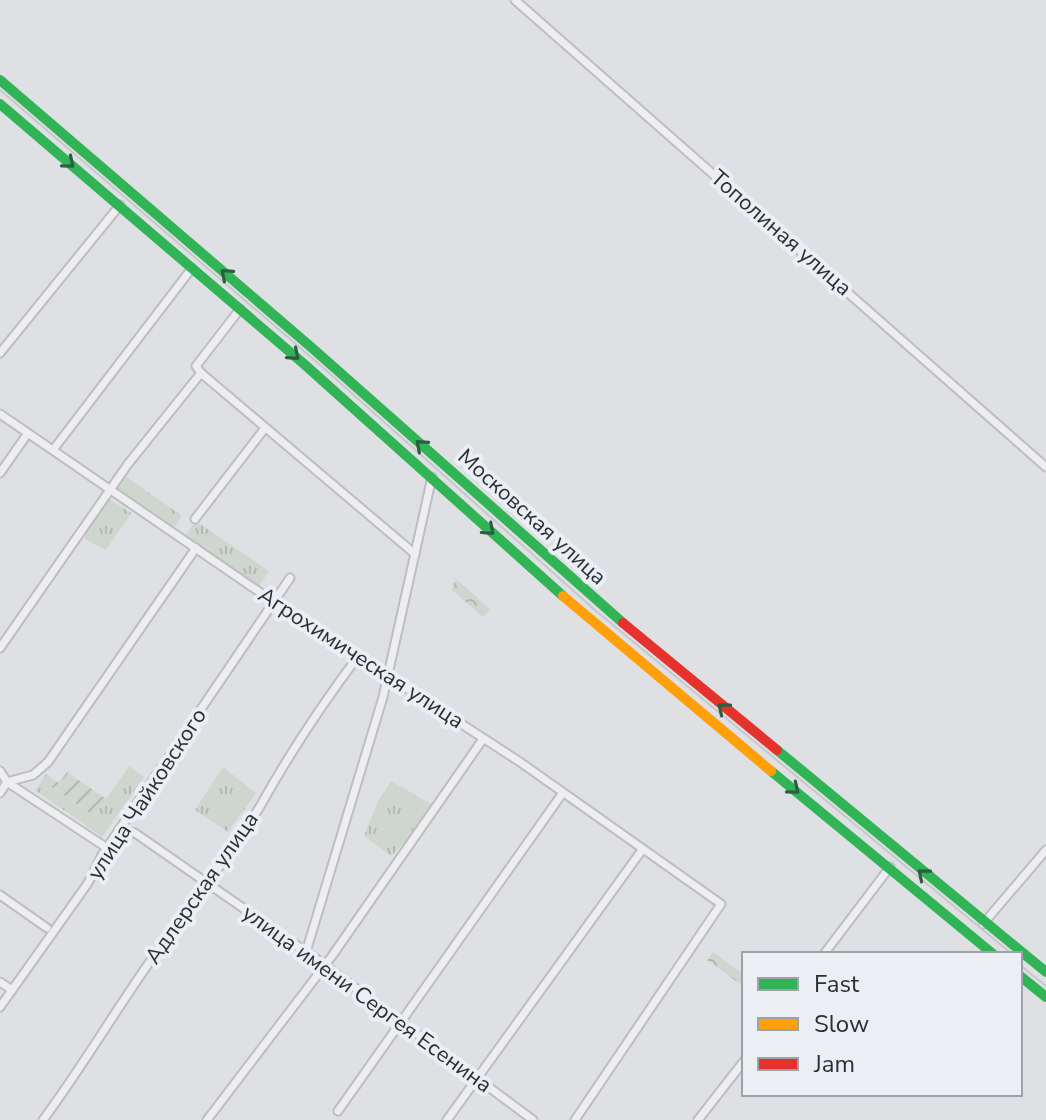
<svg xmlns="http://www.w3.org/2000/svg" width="1046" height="1120" font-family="'Nunito Sans',sans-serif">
  <defs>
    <pattern id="grass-tufts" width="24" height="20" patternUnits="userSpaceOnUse" patternTransform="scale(2)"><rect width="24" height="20" fill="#cfd6cf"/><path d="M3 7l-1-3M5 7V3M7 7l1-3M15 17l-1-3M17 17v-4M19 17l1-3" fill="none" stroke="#b2b8b2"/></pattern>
    <pattern id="park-crowns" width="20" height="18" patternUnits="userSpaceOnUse" patternTransform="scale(2)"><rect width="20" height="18" fill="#cfd6cf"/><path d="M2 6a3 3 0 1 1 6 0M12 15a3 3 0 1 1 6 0" fill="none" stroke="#b2b8b2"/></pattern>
    <pattern id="garden-furrows" width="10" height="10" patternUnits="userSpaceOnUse" patternTransform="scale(2)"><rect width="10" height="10" fill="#cfd6cf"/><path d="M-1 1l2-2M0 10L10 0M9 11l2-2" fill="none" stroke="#b2b8b2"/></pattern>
  </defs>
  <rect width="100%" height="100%" fill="#dee0e3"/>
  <g fill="url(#grass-tufts)">
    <polygon points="124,475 182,516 172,530 114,488"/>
    <polygon points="109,499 131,513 106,550 85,539 85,526"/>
    <polygon points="196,521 269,571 259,586 185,536"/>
    <polygon points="129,766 144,777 102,837 35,790 42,780 94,816"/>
    <polygon points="223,767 256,793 228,832 195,810"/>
    <polygon points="391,781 433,805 412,835 391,856 364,836 378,801"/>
  </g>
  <g fill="url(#park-crowns)">
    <polygon points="455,578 490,609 483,617 452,590"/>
    <polygon points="713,952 744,975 744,987 707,960"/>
  </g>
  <polygon fill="url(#garden-furrows)" points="67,772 106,799 94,816 42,780 46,774 59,783"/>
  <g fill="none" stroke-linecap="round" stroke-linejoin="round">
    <defs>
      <g id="street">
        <polyline points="515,0 1046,467"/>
        <polyline points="0,353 120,205"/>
        <polyline points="201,373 415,554"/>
        <polyline points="201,373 196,366 240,309"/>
        <polyline points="0,414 274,602 520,762 721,904 575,1120"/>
        <polyline points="53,450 192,268"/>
        <polyline points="0,473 28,433"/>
        <polyline points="195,519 265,428"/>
        <polyline points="0,648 128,464 201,373"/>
        <polyline points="0,771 7,782 107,848"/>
        <polyline points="0,793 7,782 33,775 48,762 196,548"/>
        <polyline points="120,830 135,833 315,958 533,1120"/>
        <polyline points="0,895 47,928"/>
        <polyline points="983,924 1046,850"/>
        <polyline points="306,952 383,697 432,477"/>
        <polyline points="824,954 890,867"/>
        <polyline points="0,982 12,990"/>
        <polyline points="0,1007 88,883 102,855 290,578"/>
        <polyline points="338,1111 562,794"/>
        <path d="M43,1120C83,1066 116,1009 156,953C190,903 231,856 262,803C291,751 323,703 359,655"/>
        <polyline points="207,1120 332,956 483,739"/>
        <polyline points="447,1120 642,850"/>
        <polyline points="698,1120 744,1061"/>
      </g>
    </defs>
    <use href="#street" stroke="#bcbec1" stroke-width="11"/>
    <use href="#street" stroke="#eeeef0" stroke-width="7"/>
    <g stroke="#30b455" stroke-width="10">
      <polyline points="0,80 311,347 623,623"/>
      <polyline points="0,104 304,364 563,596"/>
      <polyline points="777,750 1046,972"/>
      <polyline points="771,771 993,954"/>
      <polyline points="1020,976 1046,997"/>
    </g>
    <polyline stroke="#ff9f0a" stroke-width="10" points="563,596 771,771"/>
    <polyline stroke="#e5322d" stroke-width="10" points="623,623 777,750"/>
    <g stroke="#c7c8ca" stroke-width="2">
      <polyline points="0,90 319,364 596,611 1012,954"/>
      <polyline points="1020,965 1046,986"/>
    </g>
  </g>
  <defs><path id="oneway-chevron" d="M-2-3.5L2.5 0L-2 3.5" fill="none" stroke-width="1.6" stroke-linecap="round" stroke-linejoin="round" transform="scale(2)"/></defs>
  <g stroke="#2b5e43">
    <use href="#oneway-chevron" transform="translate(69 163) rotate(40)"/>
    <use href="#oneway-chevron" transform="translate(226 274) rotate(-139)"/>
    <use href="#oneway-chevron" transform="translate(294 355) rotate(41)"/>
    <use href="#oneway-chevron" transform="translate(421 445) rotate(-139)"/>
    <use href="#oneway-chevron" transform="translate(489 530) rotate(42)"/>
    <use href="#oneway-chevron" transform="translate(723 708) rotate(-140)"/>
    <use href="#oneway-chevron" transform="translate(794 789) rotate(39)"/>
    <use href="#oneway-chevron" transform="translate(923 874) rotate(-140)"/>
  </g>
  <g text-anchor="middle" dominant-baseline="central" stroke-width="8" stroke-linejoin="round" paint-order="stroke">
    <g font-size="22" fill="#282f39" stroke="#ebeff3">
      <text transform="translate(781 233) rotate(41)">Тополиная улица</text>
      <text transform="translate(532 517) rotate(42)">Московская улица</text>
      <text transform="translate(361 658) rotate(33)">Агрохимическая улица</text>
      <text transform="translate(147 794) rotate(-57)">улица Чайковского</text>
      <text transform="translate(202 888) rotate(-55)">Адлерская улица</text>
      <text transform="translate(367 999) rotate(36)">улица имени Сергея Есенина</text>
    </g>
  </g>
  <rect x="742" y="952" width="280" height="144" fill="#ebeff3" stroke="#9da2a9" stroke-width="2"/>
  <rect x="758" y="978" width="40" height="12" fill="#30b455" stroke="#9da2a9" stroke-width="2"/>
  <text x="814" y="992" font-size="24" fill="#282f39">Fast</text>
  <rect x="758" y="1018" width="40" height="12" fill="#ff9f0a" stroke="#9da2a9" stroke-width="2"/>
  <text x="814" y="1032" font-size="24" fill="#282f39">Slow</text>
  <rect x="758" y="1058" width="40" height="12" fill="#e5322d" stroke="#9da2a9" stroke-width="2"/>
  <text x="814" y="1072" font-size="24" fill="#282f39">Jam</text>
</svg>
